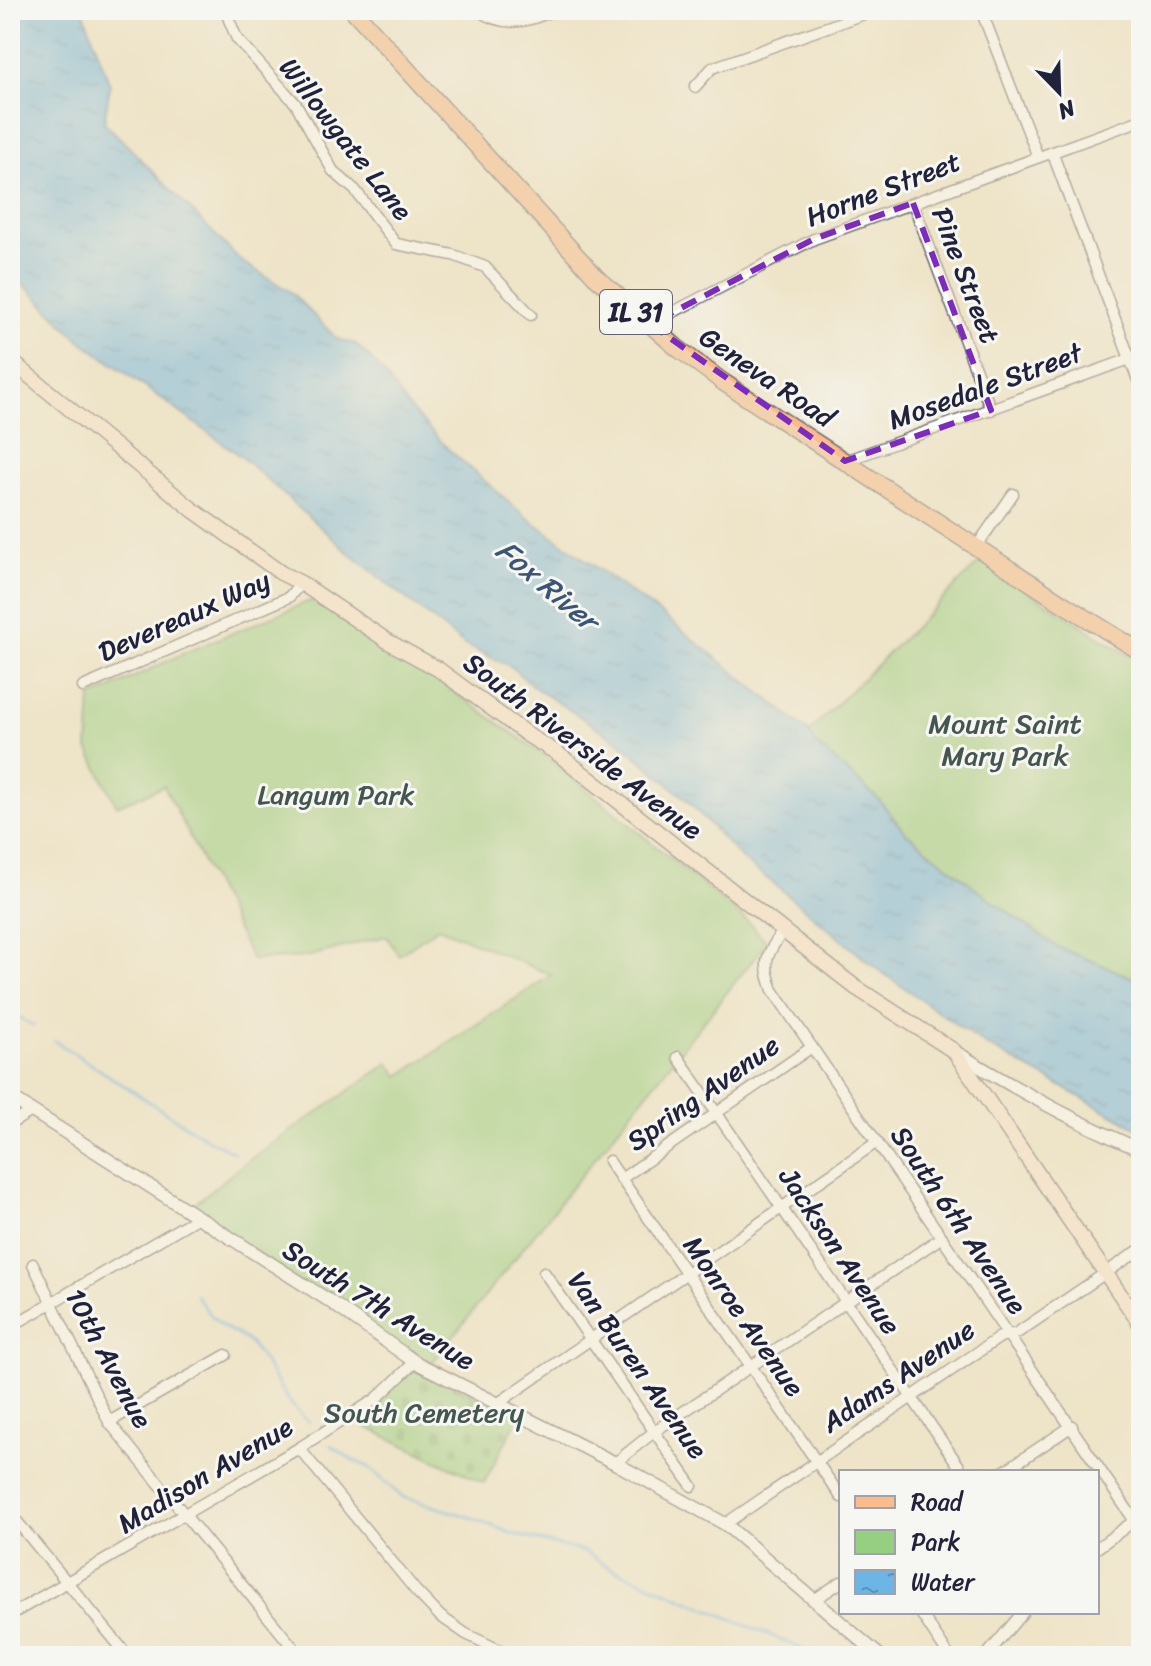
<svg xmlns="http://www.w3.org/2000/svg" width="1151" height="1666" font-family="Sriracha,sans-serif">
  <defs>
    <pattern id="cemetery-stones" width="16" height="16" patternUnits="userSpaceOnUse" patternTransform="scale(2)"><rect width="16" height="16" fill="#96cf82"/><path d="M2 7V4a2 2 0 0 1 4 0v3zM10 15v-3a2 2 0 0 1 4 0v3z" fill="#81b171"/></pattern>
    <pattern id="water-ripples" width="26" height="14" patternUnits="userSpaceOnUse" patternTransform="scale(2)"><rect width="26" height="14" fill="#6db5e5"/><path d="M2 4q2-2 4 0t4 0M15 11q2-2 4 0t4 0" fill="none" stroke="#5993bb"/></pattern>
  </defs>
  <rect width="100%" height="100%" fill="#f6f6f2"/>
  <filter id="ink" filterUnits="userSpaceOnUse"><feTurbulence type="fractalNoise" baseFrequency=".0125" numOctaves="2"/><feDisplacementMap in="SourceGraphic" scale="16" xChannelSelector="R" yChannelSelector="G"/><feConvolveMatrix kernelMatrix="1 2 1 2 8 2 1 2 1" color-interpolation-filters="sRGB"/></filter>
  <filter id="wash" filterUnits="userSpaceOnUse"><feTurbulence type="fractalNoise" baseFrequency=".006" numOctaves="4" result="noise"/><feDisplacementMap in="SourceGraphic" scale="32" xChannelSelector="R" yChannelSelector="G"/><feGaussianBlur stdDeviation="1.8" result="paint"/><feColorMatrix in="noise" values="0 0 0 0 0 0 0 0 0 0 0 0 0 0 0 0 0 1.4 0 .05"/><feComposite in="paint" operator="in"/></filter>
  <g filter="url(#wash)">
    <rect width="100%" height="100%" fill="#eee4c8"/>
    <polygon fill="url(#cemetery-stones)" stroke="#5c785e" stroke-width="2" points="416,1365 518,1418 484,1483 349,1419"/>
    <g fill="#96cf82" stroke="#5c785e" stroke-width="2">
      <polygon points="981,561 1141,663 1141,981 1057,947 991,900 904,831 878,799 816,744 809,732"/>
      <polygon points="312,600 433,677 551,760 749,923 767,942 427,1369 188,1209 246,1162 389,1063 399,1076 551,975 438,927 399,955 386,936 306,957 252,960 164,786 117,806 88,749 91,698 184,653"/>
    </g>
    <polygon fill="url(#water-ripples)" stroke="#486c90" stroke-width="2" points="10,10 83,10 110,85 104,122 241,261 291,292 337,339 356,344 380,369 411,410 448,449 525,516 669,620 809,732 816,744 878,799 904,831 991,900 1057,947 1141,981 1141,1130 987,1046 873,966 777,886 744,861 685,798 621,743 534,687 510,666 466,646 350,554 242,457 77,338 31,291 10,276"/>
    <g fill="none" stroke-linecap="round" stroke-linejoin="round">
      <g stroke="#6db5e5" stroke-width="3">
        <polyline points="10,1012 34,1026"/>
        <polyline points="55,1041 207,1139 234,1152"/>
        <path d="M196,1295C203,1306 211,1317 221,1325C231,1333 243,1335 252,1346C274,1371 282,1401 309,1422"/>
        <polyline points="331,1445 352,1460 369,1467 402,1497 470,1517 513,1534 585,1552 609,1567 819,1656"/>
      </g>
    </g>
  </g>
  <g filter="url(#ink)">
    <g fill="none" stroke-linecap="round" stroke-linejoin="round">
      <defs>
        <g id="minor">
          <polyline points="225,10 237,39 296,104 333,171 355,190 396,244 453,255 485,267 531,315"/>
          <path d="M478,10C503,28 527,23 554,10"/>
          <polyline points="981,10 1038,157"/>
          <polyline points="695,87 712,68 875,10"/>
          <polyline points="1052,152 1141,388"/>
          <polyline points="913,203 991,410"/>
          <polyline points="650,324 814,239 1141,120"/>
          <polyline points="845,461 1141,355"/>
          <polyline points="976,547 1013,494"/>
          <polyline points="83,687 289,597 301,583"/>
          <path d="M782,932C766,956 762,961 773,990L1141,1530"/>
          <polyline points="678,1057 963,1472"/>
          <polyline points="10,1124 32,1111"/>
          <polyline points="609,1161 841,1497"/>
          <polyline points="621,1179 812,1047"/>
          <polyline points="33,1264 109,1422 300,1656"/>
          <polyline points="544,1272 692,1486"/>
          <polyline points="10,1327 197,1218"/>
          <polyline points="497,1404 877,1142"/>
          <polyline points="109,1422 226,1355"/>
          <polyline points="299,1448 416,1591 440,1616 466,1634 512,1656"/>
          <polyline points="615,1463 655,1431 942,1237"/>
          <polyline points="1003,1472 1072,1426"/>
          <polyline points="10,1513 128,1656"/>
          <polyline points="725,1524 1000,1337 1017,1333 1141,1249"/>
          <polyline points="1097,1548 1141,1516"/>
          <polyline points="814,1600 841,1582"/>
          <polyline points="920,1612 949,1656"/>
          <polyline points="10,1615 299,1448 376,1399 415,1362"/>
          <polyline points="616,1656 620,1651"/>
          <polyline points="986,1656 1023,1612"/>
        </g>
        <g id="tertiary">
          <path d="M957,1053C1016,1089 1077,1123 1141,1150"/>
          <polyline points="10,1097 328,1300 415,1362 615,1463 725,1524 880,1656"/>
        </g>
        <polyline id="secondary" points="10,360 193,510 281,573 301,583 389,642 438,669 529,736 557,753 855,987 954,1051 1141,1325"/>
        <polyline id="primary" points="353,10 595,276 676,347 723,382 1065,605 1141,652"/>
      </defs>
      <use href="#minor" stroke="#69666c" stroke-width="13"/>
      <use href="#tertiary" stroke="#69666c" stroke-width="15"/>
      <use href="#secondary" stroke="#69666c" stroke-width="17"/>
      <use href="#primary" stroke="#69666c" stroke-width="19"/>
      <use href="#minor" stroke="#fff" stroke-width="10"/>
      <use href="#tertiary" stroke="#fff" stroke-width="12"/>
      <use href="#secondary" stroke="#fde4d1" stroke-width="14"/>
      <use href="#primary" stroke="#fbbb8c" stroke-width="16"/>
    </g>
  </g>
  <path d="M0 0H1151V1666H0ZM913,203L991,410L845,461L650,324L814,239Z" fill="#eee4c8" fill-opacity=".55" fill-rule="evenodd"/>
  <path fill="none" stroke="#7b2cbf" stroke-width="6" stroke-dasharray="16 10" stroke-linejoin="round" d="M913,203L991,410L845,461L650,324L814,239Z"/>
  <g text-anchor="middle" dominant-baseline="central" stroke-width="6" stroke-linejoin="round" paint-order="stroke">
    <rect fill="#f6f6f2" stroke="#626272" stroke-width="2" x="600" y="290" width="72" height="44" rx="6"/>
    <g font-size="26" font-weight="bold" fill="#22223b">
      <text x="636" y="312">IL 31</text>
    </g>
    <g font-size="28" fill="#22223b" stroke="#f6f6f2">
      <text transform="translate(346 139) rotate(52)">Willowgate Lane</text>
      <text transform="translate(883 189) rotate(-21)">Horne Street</text>
      <text transform="translate(966 275) rotate(69)">Pine Street</text>
      <text transform="translate(767 377) rotate(34)">Geneva Road</text>
      <text transform="translate(985 386) rotate(-20)">Mosedale Street</text>
      <text transform="translate(184 616) rotate(-24)">Devereaux Way</text>
      <text transform="translate(583 746) rotate(37)">South Riverside Avenue</text>
      <text transform="translate(703 1093) rotate(-35)">Spring Avenue</text>
      <text transform="translate(959 1220) rotate(56)">South 6th Avenue</text>
      <text transform="translate(840 1251) rotate(56)">Jackson Avenue</text>
      <text transform="translate(379 1305) rotate(32)">South 7th Avenue</text>
      <text transform="translate(744 1316) rotate(55)">Monroe Avenue</text>
      <text transform="translate(109 1358) rotate(62)">10th Avenue</text>
      <text transform="translate(638 1365) rotate(55)">Van Buren Avenue</text>
      <text transform="translate(898 1376) rotate(-34)">Adams Avenue</text>
      <text transform="translate(205 1475) rotate(-31)">Madison Avenue</text>
    </g>
    <g font-size="28" fill="#455650" stroke="#f6f6f2">
      <text x="1005" y="723">Mount Saint<tspan x="1005" dy="32">Mary Park</tspan></text>
      <text x="336" y="794">Langum Park</text>
      <text x="424" y="1412">South Cemetery</text>
    </g>
    <g font-size="30" font-style="italic" fill="#3c5576" stroke="#f6f6f2">
      <text transform="translate(547 585) rotate(40)">Fox River</text>
    </g>
  </g>
  <rect width="1151" height="1666" fill="none" stroke="#f6f6f2" stroke-width="40"/>
  <rect x="839" y="1470" width="260" height="144" fill="#f6f6f2" stroke="#a1a1a9" stroke-width="2"/>
  <rect x="855" y="1496" width="40" height="12" fill="#fbbb8c" stroke="#a1a1a9" stroke-width="2"/>
  <text x="911" y="1510" font-size="24" fill="#22223b">Road</text>
  <rect x="855" y="1530" width="40" height="24" fill="#96cf82" stroke="#a1a1a9" stroke-width="2"/>
  <text x="911" y="1550" font-size="24" fill="#22223b">Park</text>
  <rect x="855" y="1570" width="40" height="24" fill="url(#water-ripples)" stroke="#a1a1a9" stroke-width="2"/>
  <text x="911" y="1590" font-size="24" fill="#22223b">Water</text>
  <g transform="translate(1059 92) rotate(157)" stroke="#f6f6f2" stroke-width="6" paint-order="stroke">
  <path d="M0-6L14 30L0 20L-14 30Z" fill="#22223b"/>
  <text y="-12" font-size="22" font-weight="bold" text-anchor="middle" fill="#22223b">N</text>
  </g>
</svg>
